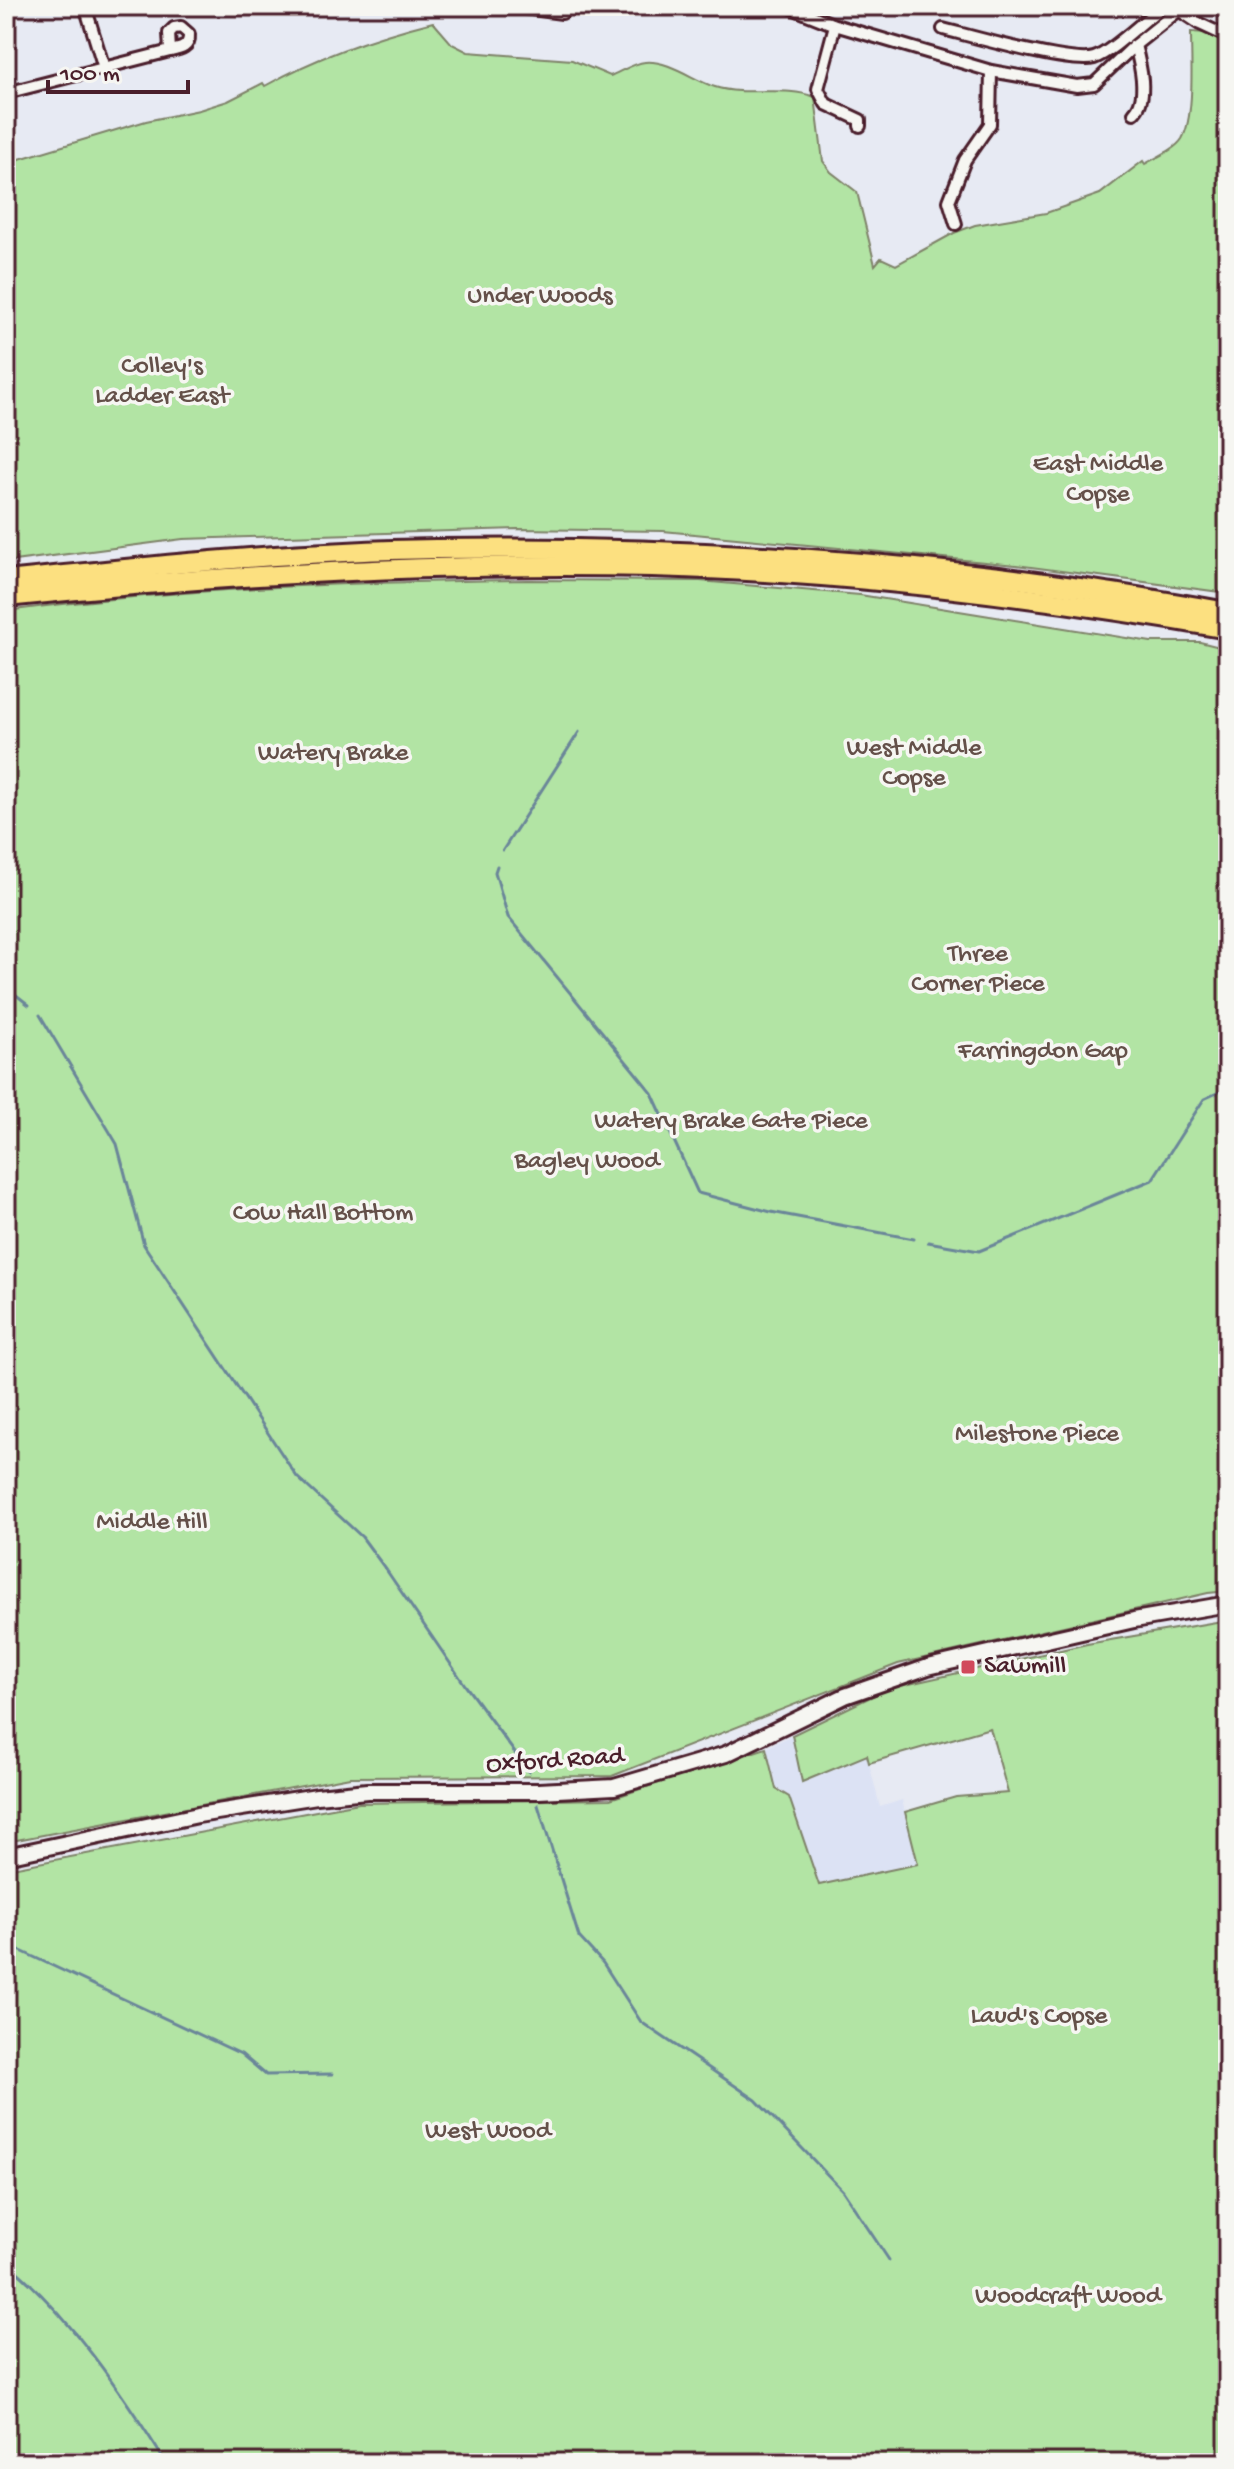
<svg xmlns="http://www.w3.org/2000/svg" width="1234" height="2469" font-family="'Gochi Hand',sans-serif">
  <rect width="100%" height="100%" fill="#e7eaf3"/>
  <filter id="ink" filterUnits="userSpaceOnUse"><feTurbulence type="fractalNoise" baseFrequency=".0125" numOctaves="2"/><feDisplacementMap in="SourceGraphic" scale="16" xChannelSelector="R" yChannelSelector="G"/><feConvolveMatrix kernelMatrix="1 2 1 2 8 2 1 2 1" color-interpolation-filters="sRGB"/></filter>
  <g filter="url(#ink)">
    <polygon fill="#dce2f4" points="792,1735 802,1781 867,1755 880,1807 902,1800 918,1864 819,1885 789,1797 776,1790 766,1748"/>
    <g fill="#b2e4a4" stroke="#7e8268" stroke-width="2">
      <path d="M433,22L452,44L468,52L572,60L610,76C620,72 634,63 645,62C669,60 693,80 715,87C748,97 784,85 815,97L823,161L831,172L857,192L875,265L881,258L896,265L954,233L975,225L1046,213L1100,194L1143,161L1145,164C1156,157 1175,150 1182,139C1195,116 1191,59 1191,32L1208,33L1228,44V593L1016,565L663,531L518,529L183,539L6,562V163L146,121L199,110L228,101L263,83L265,86C318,56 373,37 433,22Z"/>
      <path d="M528,580L700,581L860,595L1151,642H1200L1228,649V1591L1208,1593L898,1664L612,1776L350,1777L6,1842V611C178,588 354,582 528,580Z"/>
      <polygon points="1228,1620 1228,2463 6,2463 6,1869 359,1803 610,1799 766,1748 776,1789 789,1797 819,1885 918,1864 905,1812 956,1797 1008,1793 990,1728 869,1763 867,1755 802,1782 792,1735 887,1689 1087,1644"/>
    </g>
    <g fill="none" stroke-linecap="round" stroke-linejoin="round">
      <g stroke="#6b8699" stroke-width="3">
        <polyline points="503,850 579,732"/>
        <polyline points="497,866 495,872 508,917 652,1093 698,1193 771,1212 914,1239"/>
        <polyline points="6,987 29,1005"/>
        <polyline points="40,1015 117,1144 144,1245 297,1477 362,1537 387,1571 465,1685 529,1772"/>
        <polyline points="928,1242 979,1251 1152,1180 1204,1099 1228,1088"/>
        <polyline points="538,1805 579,1937 603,1963 641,2022 756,2100 843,2191 889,2260"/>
        <polyline points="6,1944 241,2054 266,2075 332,2074"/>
        <path d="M6,2262C69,2314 123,2394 166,2463"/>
      </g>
      <defs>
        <g id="street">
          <polyline points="85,6 104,68"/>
          <polyline points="509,6 562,13"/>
          <polyline points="787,6 835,25 991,71 1077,86 1094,84 1135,45 1179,10"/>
          <polyline points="1173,6 1200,24 1228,37"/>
          <polyline points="835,25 818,89 826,104 860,120 860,126"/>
          <path d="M181,27L189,34C190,47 181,49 170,51L169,33L174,28Z"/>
          <path d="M943,29C971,36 1071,65 1094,58C1111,53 1146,18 1163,6"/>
          <polyline points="6,93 170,51"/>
          <path d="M1134,113C1149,98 1140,64 1135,45"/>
          <polyline points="956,224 949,201 965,160 990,124 991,71"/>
        </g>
        <polyline id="secondary" points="6,1856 198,1815 317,1796 367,1791 539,1791 614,1787 726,1754 845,1696 928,1667 1134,1620 1228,1604"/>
        <g id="highway">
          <path d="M6,581C149,566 293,551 436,549C615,546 795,554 972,574C1058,583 1143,598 1228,612"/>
          <path d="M6,597C221,575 436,562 652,567C845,572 1038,596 1228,629"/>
        </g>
      </defs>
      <use href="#street" stroke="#4a1f2b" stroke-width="16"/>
      <use href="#secondary" stroke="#4a1f2b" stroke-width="20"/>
      <use href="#highway" stroke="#4a1f2b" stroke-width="24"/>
      <use href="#street" stroke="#f6f6f2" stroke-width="10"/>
      <use href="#secondary" stroke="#f6f6f2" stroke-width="14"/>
      <use href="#highway" stroke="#fce080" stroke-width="18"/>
    </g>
  </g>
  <rect fill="#d1495b" stroke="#f6f6f2" stroke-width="3" x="960" y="1659" width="16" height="16" rx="4"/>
  <g text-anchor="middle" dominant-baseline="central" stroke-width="7" stroke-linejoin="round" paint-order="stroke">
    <g font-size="26" fill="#645049" stroke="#f6f6f2">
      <text x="540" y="297">Under Woods</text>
      <text x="162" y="367">Colley's<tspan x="162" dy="30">Ladder East</tspan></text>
      <text x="1098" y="465">East Middle<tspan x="1098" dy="30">Copse</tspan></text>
      <text x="914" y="749">West Middle<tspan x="914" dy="30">Copse</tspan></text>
      <text x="333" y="754">Watery Brake</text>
      <text x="978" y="955">Three<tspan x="978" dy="30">Corner Piece</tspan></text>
      <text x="1043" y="1052">Farringdon Gap</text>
      <text x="731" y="1122">Watery Brake Gate Piece</text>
      <text x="587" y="1162">Bagley Wood</text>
      <text x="323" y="1214">Cow Hall Bottom</text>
      <text x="1037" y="1435">Milestone Piece</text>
      <text x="152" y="1523">Middle Hill</text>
      <text x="1039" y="2017">Laud's Copse</text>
      <text x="488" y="2132">West Wood</text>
      <text x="1068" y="2297">Woodcraft Wood</text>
    </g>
    <g font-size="26" fill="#4a1f2b" stroke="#f6f6f2" text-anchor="start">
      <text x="984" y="1667">Sawmill</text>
    </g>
    <g font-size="26" fill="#4a1f2b" stroke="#f6f6f2">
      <text transform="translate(555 1762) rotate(-4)">Oxford Road</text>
    </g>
  </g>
  <rect width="1234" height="2469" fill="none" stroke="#f6f6f2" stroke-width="32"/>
  <rect x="16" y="16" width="1202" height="2437" fill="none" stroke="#4a1f2b" stroke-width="3" filter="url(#ink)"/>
  <path d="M48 80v12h140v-12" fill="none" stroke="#4a1f2b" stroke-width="4"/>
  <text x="60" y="80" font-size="24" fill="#4a1f2b" stroke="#f6f6f2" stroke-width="6" paint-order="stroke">100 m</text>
</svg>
